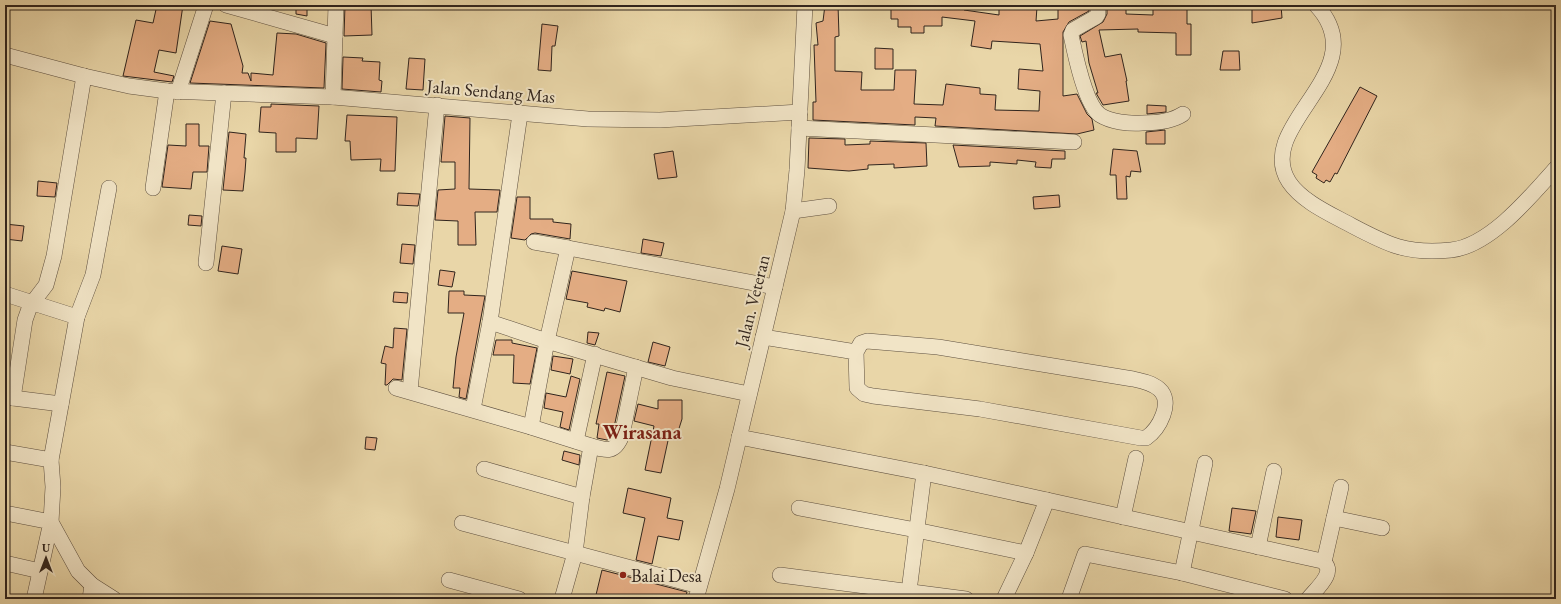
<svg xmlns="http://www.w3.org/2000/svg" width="1561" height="604" font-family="'EB Garamond',serif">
  <rect width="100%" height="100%" fill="#e9d6a8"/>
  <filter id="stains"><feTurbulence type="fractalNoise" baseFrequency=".005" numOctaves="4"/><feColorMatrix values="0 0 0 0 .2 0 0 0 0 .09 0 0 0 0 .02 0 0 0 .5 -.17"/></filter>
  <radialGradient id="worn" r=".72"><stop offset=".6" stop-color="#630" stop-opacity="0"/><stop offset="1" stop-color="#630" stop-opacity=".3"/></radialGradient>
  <g fill="#e4ad84" stroke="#30241d">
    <polygon points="157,5 183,5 176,53 159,50 154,72 174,76 172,82 123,76 136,20 153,23"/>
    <polygon points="296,5 307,5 307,16 296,14"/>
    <polygon points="345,5 371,5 372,35 344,36"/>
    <polygon points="825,5 838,5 839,36 835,37 835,71 862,72 861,90 894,90 895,70 916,70 914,104 943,105 946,84 980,88 980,94 996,95 995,110 1039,111 1040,91 1018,89 1019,69 1043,71 1040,44 992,41 991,49 971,46 975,21 942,17 942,26 924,26 924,33 911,33 911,27 898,27 898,19 891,19 891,5 964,5 964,10 999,15 999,5 1037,7 1036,21 1058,19 1058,5 1089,5 1089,11 1069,22 1063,32 1063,96 1077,94 1087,114 1092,119 1094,130 1077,134 935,126 936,118 915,117 915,125 813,120 813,102 816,102 814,45 818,45 816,23 823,21"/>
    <polygon points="1107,5 1126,5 1126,14 1153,15 1153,5 1187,5 1187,24 1191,24 1191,55 1176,55 1176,33 1138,32 1138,29 1099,30 1105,57 1121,54 1127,81 1126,81 1129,101 1103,105 1096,93 1098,93 1089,63 1086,41 1082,42 1080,36 1103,22 1107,14"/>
    <polygon points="1252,5 1281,5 1282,18 1252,23"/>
    <polygon points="210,21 231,24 243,66 242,73 248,73 251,81 251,73 273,75 277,33 296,34 326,43 324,88 190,83"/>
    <polygon points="542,24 558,26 555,46 552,46 551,71 538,70"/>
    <polygon points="875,48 893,49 893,69 875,69"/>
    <polygon points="1223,51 1239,51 1240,70 1220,70"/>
    <polygon points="343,57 363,58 362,61 380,62 379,80 382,81 381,92 342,89"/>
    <polygon points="409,58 425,59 423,90 406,89"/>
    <polygon points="1360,87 1377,96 1337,174 1335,173 1330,182 1326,180 1324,183 1316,178 1317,175 1312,172"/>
    <polygon points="271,104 319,106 317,139 296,138 296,152 276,152 276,133 259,132 261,107 271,107"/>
    <polygon points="1147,105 1166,106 1166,112 1147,114"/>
    <polygon points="347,115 397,117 395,171 380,171 381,159 351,160 350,141 345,141"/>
    <polygon points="445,116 470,118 469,189 500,190 497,212 475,212 476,245 458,245 458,221 435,220 438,190 455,189 455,162 441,162"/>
    <polygon points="186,124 199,124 199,146 209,146 207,172 193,172 191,189 162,187 168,145 186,146"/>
    <polygon points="1165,130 1165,144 1146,144 1146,132"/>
    <polygon points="229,132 246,134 244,158 246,158 245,172 243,191 223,190"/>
    <polygon points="809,138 845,139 845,145 870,144 870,141 926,143 927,166 894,168 894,164 868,165 868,169 849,171 808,168"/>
    <polygon points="953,145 1065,151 1065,159 1052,159 1051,168 1035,167 1036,162 1017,160 1017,164 990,162 990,166 959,167"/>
    <polygon points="1113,149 1137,151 1141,172 1131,171 1130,177 1126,176 1127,199 1117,199 1116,175 1110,175"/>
    <polygon points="673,151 677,177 658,179 654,154"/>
    <polygon points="38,181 57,183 55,197 37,196"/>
    <polygon points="398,193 420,194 418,206 397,205"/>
    <polygon points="1059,195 1060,207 1034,209 1033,197"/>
    <polygon points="517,197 530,197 530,219 553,219 553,222 571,224 570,239 535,233 531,234 525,240 511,238"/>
    <polygon points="189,215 202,216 201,226 188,225"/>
    <polygon points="5,224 24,226 22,241 5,239"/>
    <polygon points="643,239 664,243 661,256 641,253"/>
    <polygon points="402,244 415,245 413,264 400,263"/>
    <polygon points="222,246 242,249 238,274 218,271"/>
    <polygon points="440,270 455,272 452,287 438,285"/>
    <polygon points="572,271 627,281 620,312 605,308 604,311 587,307 588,303 566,299"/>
    <polygon points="449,291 464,291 464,295 485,296 466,399 459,397 460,388 453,388 456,357 464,313 448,313"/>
    <polygon points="394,292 408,293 407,303 393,302"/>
    <polygon points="394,328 407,329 402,380 393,379 387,385 385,385 386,364 381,363 385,346 393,348"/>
    <polygon points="588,332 599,333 595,345 587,343"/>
    <polygon points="496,340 512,340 512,343 537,348 530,384 513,383 514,355 493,355"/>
    <polygon points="653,342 670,347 665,366 648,362"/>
    <polygon points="553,356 573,359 570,374 551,370"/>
    <polygon points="607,372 625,376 613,432 610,439 607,440 597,438 599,424 596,424"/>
    <polygon points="571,376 580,379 569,430 560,427 563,412 544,408 546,393 566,397"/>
    <polygon points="658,400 682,400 682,419 676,438 669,436 661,473 645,470 654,426 634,421 638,404 658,409"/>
    <polygon points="366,437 377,438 375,450 365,449"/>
    <polygon points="564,451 580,455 579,465 562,460"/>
    <polygon points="628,488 671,498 667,518 683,521 679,540 658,536 652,564 636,560 645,518 623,513"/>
    <polygon points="1232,508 1256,511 1251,534 1229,531"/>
    <polygon points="1278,517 1302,520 1299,540 1276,537"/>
    <polygon points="602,570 687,592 685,599 595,599"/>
  </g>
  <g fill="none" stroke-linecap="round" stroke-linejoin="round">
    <defs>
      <g id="minor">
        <polyline points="226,5 335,36"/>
        <path d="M1098,5V14L1096,17L1073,30L1071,35C1075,54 1085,104 1100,115C1111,122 1129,124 1142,123C1156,123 1171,122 1183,114"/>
        <path d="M1316,5C1378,71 1252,125 1289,182C1301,200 1326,212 1345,222C1385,243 1404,255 1451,250C1490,246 1531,196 1556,168"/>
        <polyline points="5,55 84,76 129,86 167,91 333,97 588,119 660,120 800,112"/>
        <polyline points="178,92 206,5"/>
        <polyline points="333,97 336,5"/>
        <polyline points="799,128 1074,142"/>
        <polyline points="153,188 167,91"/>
        <polyline points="793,211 829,206"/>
        <polyline points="568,248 775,287"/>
        <polyline points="206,263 224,93"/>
        <polyline points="5,294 77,317"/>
        <polyline points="490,322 547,341 568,248 534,242"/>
        <path d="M763,337L856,352L861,343L867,341L938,347L1133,379C1142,381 1152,383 1159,389C1174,402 1159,429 1146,438H1141L980,409L873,396L864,394L857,388L856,352"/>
        <polyline points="396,388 531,427 591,446 582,497 575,553 562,599"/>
        <polyline points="410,391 437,105"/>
        <polyline points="5,397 61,404"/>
        <polyline points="13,398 25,320 30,306 46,285 54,256 84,76"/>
        <polyline points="473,409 490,322 520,114"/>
        <polyline points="531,427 547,341 672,378 749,394"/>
        <polyline points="739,437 924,473 1047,500 1026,553 1004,599"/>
        <polyline points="576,441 595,354"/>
        <path d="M591,446C608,451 615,453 622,435L636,367"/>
        <polyline points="5,452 51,460 77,317 93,275 109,188"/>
        <polyline points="51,460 53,487 51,522 78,571 92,585 114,599"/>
        <polyline points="484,469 582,497"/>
        <path d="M1047,500L1322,561C1338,571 1316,589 1308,599"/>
        <polyline points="799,508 916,530 1026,553"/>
        <polyline points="5,513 51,522 34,599"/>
        <polyline points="1123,517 1136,458"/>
        <polyline points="1334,518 1382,528"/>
        <polyline points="462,523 699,586"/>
        <polyline points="1258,547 1274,471"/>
        <polyline points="1324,562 1341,487"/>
        <polyline points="5,563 40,571"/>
        <polyline points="1182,573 1205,463"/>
        <polyline points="780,575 966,599"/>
        <polyline points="449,580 519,599"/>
        <polyline points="90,599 92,585"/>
        <polyline points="696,599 727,489 793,211 797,170 805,5"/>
        <polyline points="908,599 924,473"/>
        <polyline points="1069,599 1085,554 1182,573 1285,599"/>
      </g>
    </defs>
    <use href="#minor" stroke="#5e5040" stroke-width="16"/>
    <use href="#minor" stroke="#f1e4c6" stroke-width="15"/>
  </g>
  <circle fill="#8f2418" stroke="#f1e4c6" stroke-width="1.5" cx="623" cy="575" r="4"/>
  <g text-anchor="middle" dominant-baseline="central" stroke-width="4" stroke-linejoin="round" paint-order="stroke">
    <g font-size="18" fill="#30241d" stroke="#f1e4c6">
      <text transform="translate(491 91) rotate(5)">Jalan Sendang Mas</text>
      <text transform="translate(752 301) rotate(-76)">Jalan. Veteran</text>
    </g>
    <g font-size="18" fill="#30241d" stroke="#f1e4c6" text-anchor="start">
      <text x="631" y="575">Balai Desa</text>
    </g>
    <g font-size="20" font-weight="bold" fill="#7a1f14" stroke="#f1e4c6">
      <text x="642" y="432">Wirasana</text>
    </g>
  </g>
  <rect width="1561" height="604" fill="none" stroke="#e9d6a8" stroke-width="20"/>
  <rect x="6" y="6" width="1549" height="592" fill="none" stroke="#30241d" stroke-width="2"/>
  <rect x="10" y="10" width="1541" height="584" fill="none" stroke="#30241d"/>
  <g transform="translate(46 558)" stroke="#f1e4c6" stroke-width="3" paint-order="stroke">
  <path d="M0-3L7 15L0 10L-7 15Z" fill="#30241d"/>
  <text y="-6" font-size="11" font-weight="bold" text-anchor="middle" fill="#30241d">U</text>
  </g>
  <rect width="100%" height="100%" filter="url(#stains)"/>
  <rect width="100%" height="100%" fill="url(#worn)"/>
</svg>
